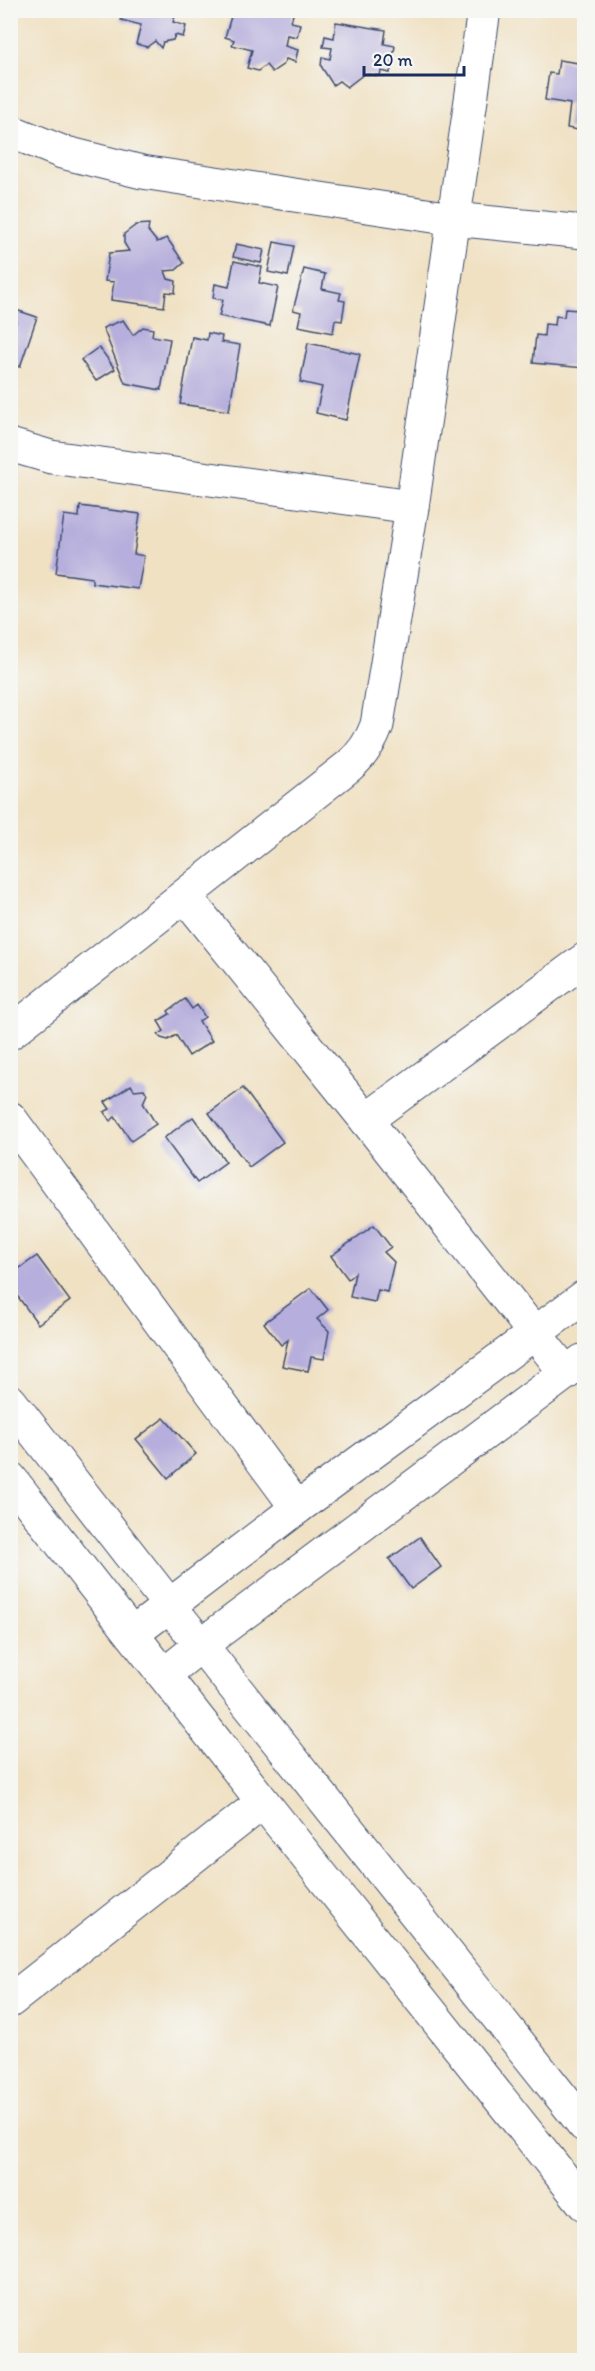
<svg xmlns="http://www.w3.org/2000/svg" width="595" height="2371" font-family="Itim,sans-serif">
  <rect width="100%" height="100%" fill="#f6f6f2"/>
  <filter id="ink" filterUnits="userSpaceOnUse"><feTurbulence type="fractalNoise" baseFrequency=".0167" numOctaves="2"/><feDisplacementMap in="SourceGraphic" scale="12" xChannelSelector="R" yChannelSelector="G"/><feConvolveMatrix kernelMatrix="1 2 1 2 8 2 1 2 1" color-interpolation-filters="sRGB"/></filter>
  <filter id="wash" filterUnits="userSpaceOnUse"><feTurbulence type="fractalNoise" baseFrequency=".008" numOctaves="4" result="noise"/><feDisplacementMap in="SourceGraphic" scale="24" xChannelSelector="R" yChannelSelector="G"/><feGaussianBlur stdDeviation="1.35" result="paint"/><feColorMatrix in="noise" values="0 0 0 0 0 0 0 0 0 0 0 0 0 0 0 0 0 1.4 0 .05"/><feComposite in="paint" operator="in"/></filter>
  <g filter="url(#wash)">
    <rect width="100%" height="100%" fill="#f0e1c3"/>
    <g id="blocks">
      <g fill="#b6aedc">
        <polygon points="115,10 177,10 173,22 186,26 183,37 175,35 173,40 163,42 161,48 155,41 147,47 136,44 141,25 121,20 123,15 114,13"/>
        <polygon points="242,10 294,11 291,22 300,24 297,37 287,35 285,46 298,50 295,62 286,59 284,64 272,72 266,65 258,71 247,68 252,50 232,45 234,40 225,37 232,13 241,15"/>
        <polygon points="336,22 386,30 384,44 395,46 390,73 381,71 380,76 364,74 347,87 339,81 333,85 321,66 322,57 330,59 332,48 323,47 325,36 334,38"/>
        <polygon points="559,60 584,64 584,131 567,128 570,104 545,100 549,73 557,74"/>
        <polygon points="149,224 148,231 157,242 167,238 184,263 176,270 165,271 168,279 176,281 175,293 166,292 164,307 111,300 114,282 105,281 109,253 129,251 124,243 124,234 136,225"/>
        <polygon points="274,242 294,246 288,276 268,272"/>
        <polygon points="236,244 264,250 261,263 233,257"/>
        <polygon points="234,261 262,267 259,283 278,287 270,326 219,316 223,300 213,298 215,284 229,287"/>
        <polygon points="304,269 325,274 322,289 341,293 339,300 345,301 342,321 335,320 333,333 298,326 301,312 293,310"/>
        <polygon points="10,308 37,317 20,367 10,364 10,339 16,321 10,319"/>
        <polygon points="565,309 579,310 578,318 584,319 584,368 533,363 536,335 544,336 545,324 555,325 556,316 564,317"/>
        <polygon points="123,320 133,335 143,327 153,329 152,336 170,339 161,390 125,383 103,328"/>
        <polygon points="208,333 222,336 221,342 240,345 229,411 180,404 192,337 207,340"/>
        <polygon points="308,343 360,354 346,420 316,413 322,387 300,382"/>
        <polygon points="99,347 115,369 96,381 81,360"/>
        <polygon points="80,506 140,514 134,554 144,556 138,589 92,583 92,578 56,573 64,515 79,517"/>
        <polygon points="185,999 192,1009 197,1005 205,1017 199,1021 212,1041 189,1056 176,1035 168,1040 161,1038 158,1035 164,1031 158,1021 170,1014 168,1011"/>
        <polygon points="131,1085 134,1090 144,1089 147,1094 143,1103 156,1124 131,1141 115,1117 110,1121 104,1112 110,1109 105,1102"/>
        <polygon points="243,1088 283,1142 249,1167 209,1113"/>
        <polygon points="193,1117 226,1162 197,1183 164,1138"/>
        <polygon points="374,1225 391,1247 384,1252 394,1262 387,1292 378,1290 375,1302 350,1297 355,1273 348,1279 331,1256"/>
        <polygon points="37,1256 70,1301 38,1324 10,1286 10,1275"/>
        <polygon points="311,1288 328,1310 317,1319 329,1331 324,1359 311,1357 308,1371 282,1366 288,1340 281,1345 264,1323"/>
        <polygon points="164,1418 196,1454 168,1478 136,1439"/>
        <polygon points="420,1537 441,1567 411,1589 389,1559"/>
      </g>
    </g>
  </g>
  <g filter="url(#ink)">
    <use href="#blocks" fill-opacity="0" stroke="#3b4a6d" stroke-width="1.5"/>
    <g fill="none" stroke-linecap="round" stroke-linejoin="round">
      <defs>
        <g id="street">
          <polyline points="10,131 62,152 142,172 453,219 584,232"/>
          <polyline points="10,445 51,457 412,507"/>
          <polyline points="185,896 366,1120 566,1373"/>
          <path d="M10,1033L349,766C363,754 371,742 377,725L412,507L484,10"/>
          <polyline points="10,1118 297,1508"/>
          <polyline points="366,1120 584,960"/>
          <polyline points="132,1634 297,1508 584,1297"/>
          <polyline points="164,1675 201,1645 582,1361"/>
          <polyline points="10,2001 263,1802"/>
        </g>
        <g id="secondary">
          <polyline points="10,1401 169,1605 584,2125"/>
          <polyline points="10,1478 263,1802 584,2204"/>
        </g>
      </defs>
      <use href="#street" stroke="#3b4a6d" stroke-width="35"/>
      <use href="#secondary" stroke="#3b4a6d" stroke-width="35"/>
      <use href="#street" stroke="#fff" stroke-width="33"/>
      <use href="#secondary" stroke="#fff" stroke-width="33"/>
    </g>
  </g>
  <rect width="595" height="2371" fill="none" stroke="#f6f6f2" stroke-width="36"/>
  <path d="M364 66v9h100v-9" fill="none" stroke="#1b2f5e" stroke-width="3"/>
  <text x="373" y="66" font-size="18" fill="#1b2f5e" stroke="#f6f6f2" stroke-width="4.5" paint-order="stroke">20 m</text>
</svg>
